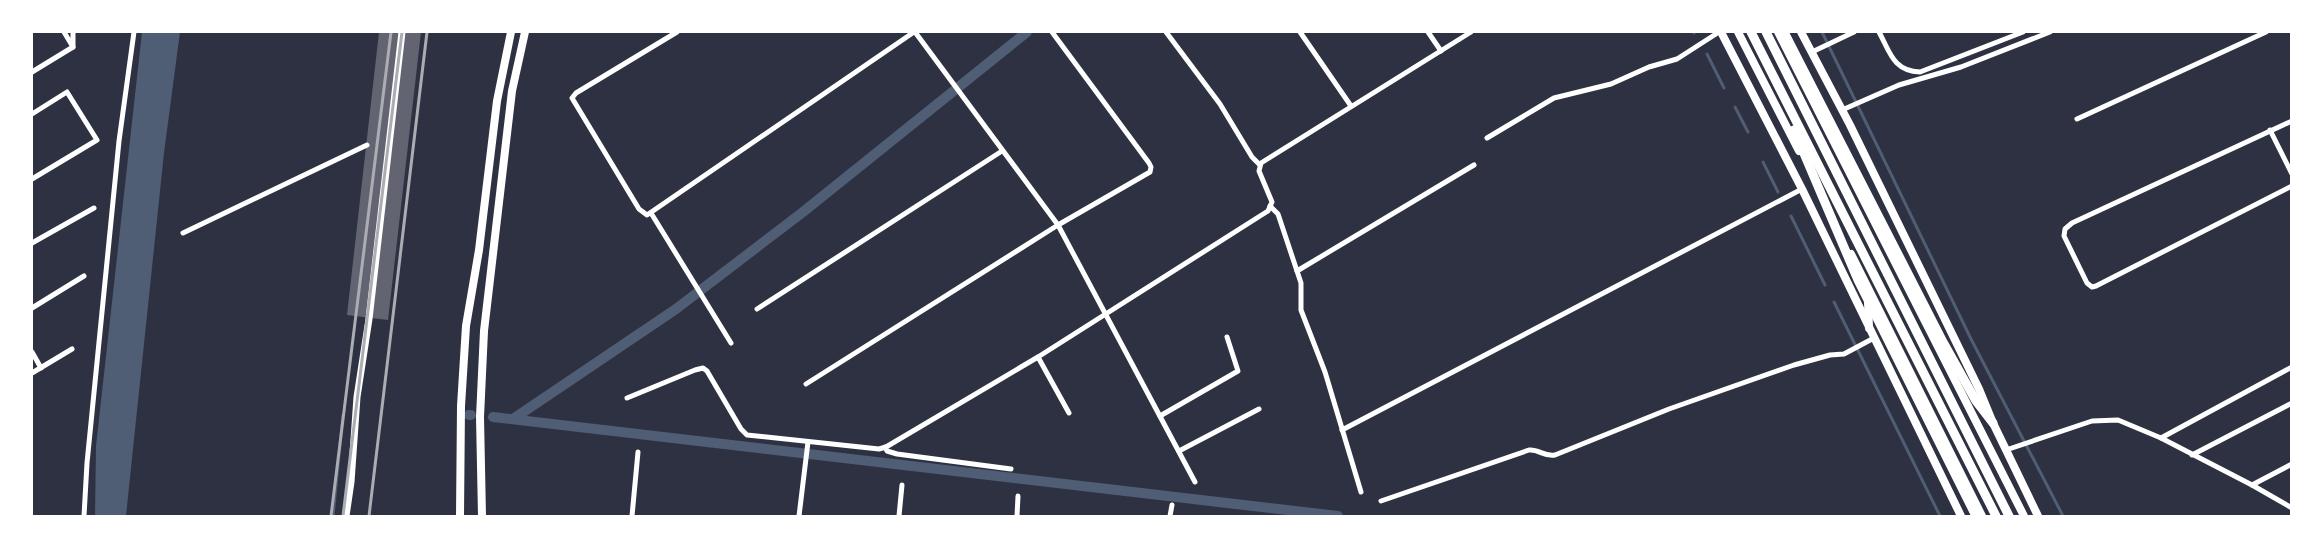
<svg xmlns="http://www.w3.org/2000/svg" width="2323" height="548" font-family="Quicksand,sans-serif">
  <rect width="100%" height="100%" fill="#2d3142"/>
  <polygon fill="#4f5d75" points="142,32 180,32 164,153 126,516 95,516 96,446"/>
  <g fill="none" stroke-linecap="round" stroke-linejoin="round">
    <g stroke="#4f5d75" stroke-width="3">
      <polyline points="1694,32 1694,33"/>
      <polyline points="1822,32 1971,339 2063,516"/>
      <polyline points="1707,54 1724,88"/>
      <polyline points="1735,107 1748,132"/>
      <polyline points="1763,162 1778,192"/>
      <polyline points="1791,216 1825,285"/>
      <polyline points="1834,302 1940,516"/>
      <polyline points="333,516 343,415"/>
    </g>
    <g stroke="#4f5d75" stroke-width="10">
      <polyline points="469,415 471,415"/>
      <polyline points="493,417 1338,516"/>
      <polyline points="513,419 676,309 803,212 1027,32"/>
    </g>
  </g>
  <polygon fill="#626471" points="379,32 421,32 388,320 347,315"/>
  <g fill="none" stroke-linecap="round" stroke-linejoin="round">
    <g stroke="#fff" stroke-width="5">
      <polyline points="64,32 73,47 73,32"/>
      <polyline points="677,32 576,93 572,98 639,209 647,215 914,32"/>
      <polyline points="915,32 1058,225 1195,482"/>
      <polyline points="1166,32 1220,104 1252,157 1260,165"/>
      <polyline points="1300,32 1351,106"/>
      <polyline points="1428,32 1441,51"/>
      <path d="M1879,32C1890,52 1893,71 1920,72L2023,32"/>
      <polyline points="1812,52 1854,32"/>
      <polyline points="32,72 73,47"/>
      <polyline points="1842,110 1899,85 1961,67 2050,32"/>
      <polyline points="32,114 67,92 97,140 32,179"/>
      <polyline points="2077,119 2266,32"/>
      <polyline points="2292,121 2072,223 2065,229 2064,236 2087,283 2092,287 2096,286 2292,186"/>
      <polyline points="2270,130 2292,174"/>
      <polyline points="1487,138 1554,98 1611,84 1649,67 1677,59 1719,32"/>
      <polyline points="1270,206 1278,214 1301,283 1301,310 1325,372 1361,492"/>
      <polyline points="651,213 731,343"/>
      <polyline points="183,233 367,145"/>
      <polyline points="32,243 94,208"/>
      <polyline points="1297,271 1474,165"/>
      <polyline points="32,308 84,276"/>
      <polyline points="757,309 1002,151"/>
      <polyline points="32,352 41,368"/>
      <polyline points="1038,357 1069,413"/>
      <polyline points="32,373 72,349"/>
      <polyline points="806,384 1058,225 1150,172 1151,167 1149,163 1052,32"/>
      <polyline points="627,398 695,370 703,368 707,371 741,429 747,435 879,449 886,447 1038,357 1260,216 1268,211 1272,202 1259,171 1261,163 1471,32"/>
      <polyline points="1160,416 1238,371 1227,337"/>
      <polyline points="1342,430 1802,189"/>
      <polyline points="2161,438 2292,367"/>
      <polyline points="885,447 887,451 897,454 1011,469"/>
      <polyline points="2006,450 2092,421 2118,420 2161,438 2252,485 2292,508"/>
      <polyline points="1179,451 1259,409"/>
      <polyline points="2192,455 2292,403"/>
      <polyline points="2252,485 2292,464"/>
      <path d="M1381,501L1529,450C1539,449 1544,457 1555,455L1669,409L1794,365L1830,355L1844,354L1874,338"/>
      <polyline points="84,516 87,463 119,141 134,32"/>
      <polyline points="632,516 638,452"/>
      <polyline points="799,516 808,442"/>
      <polyline points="899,516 902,485"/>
      <polyline points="1017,516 1018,496"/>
      <polyline points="1170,516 1172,505"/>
    </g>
    <polyline stroke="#fff" stroke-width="7" points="346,516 351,482 357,397 369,319 402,32"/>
    <g stroke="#fff" stroke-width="8">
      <polyline points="1721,32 1802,189 1961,516"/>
      <polyline points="1801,32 1850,125 1979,389 1993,423 2038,516"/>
      <polyline points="460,516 461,406 466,326 479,250 497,101 511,32"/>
      <polyline points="482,516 480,417 484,331 512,91 525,32"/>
    </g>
    <g stroke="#fff" stroke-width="8">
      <polyline points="1738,32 1799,151"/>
      <polyline points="1778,32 2024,516"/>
      <polyline points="1851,254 1982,516"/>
      <polyline points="1868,302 1869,328"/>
    </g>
    <g stroke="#fff" stroke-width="9">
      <polyline points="1751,32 1996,516"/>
      <polyline points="1766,32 2009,516"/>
      <polyline points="1784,32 1943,342 1976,401 1993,423"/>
      <polyline points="1794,130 1858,280 1976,516"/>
    </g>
    <g stroke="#abadb3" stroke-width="3">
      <polyline points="331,516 391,32"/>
      <polyline points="343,516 402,32"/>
      <polyline points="369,516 427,32"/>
    </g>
  </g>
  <rect width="2323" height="548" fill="none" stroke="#ffffff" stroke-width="66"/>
</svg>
